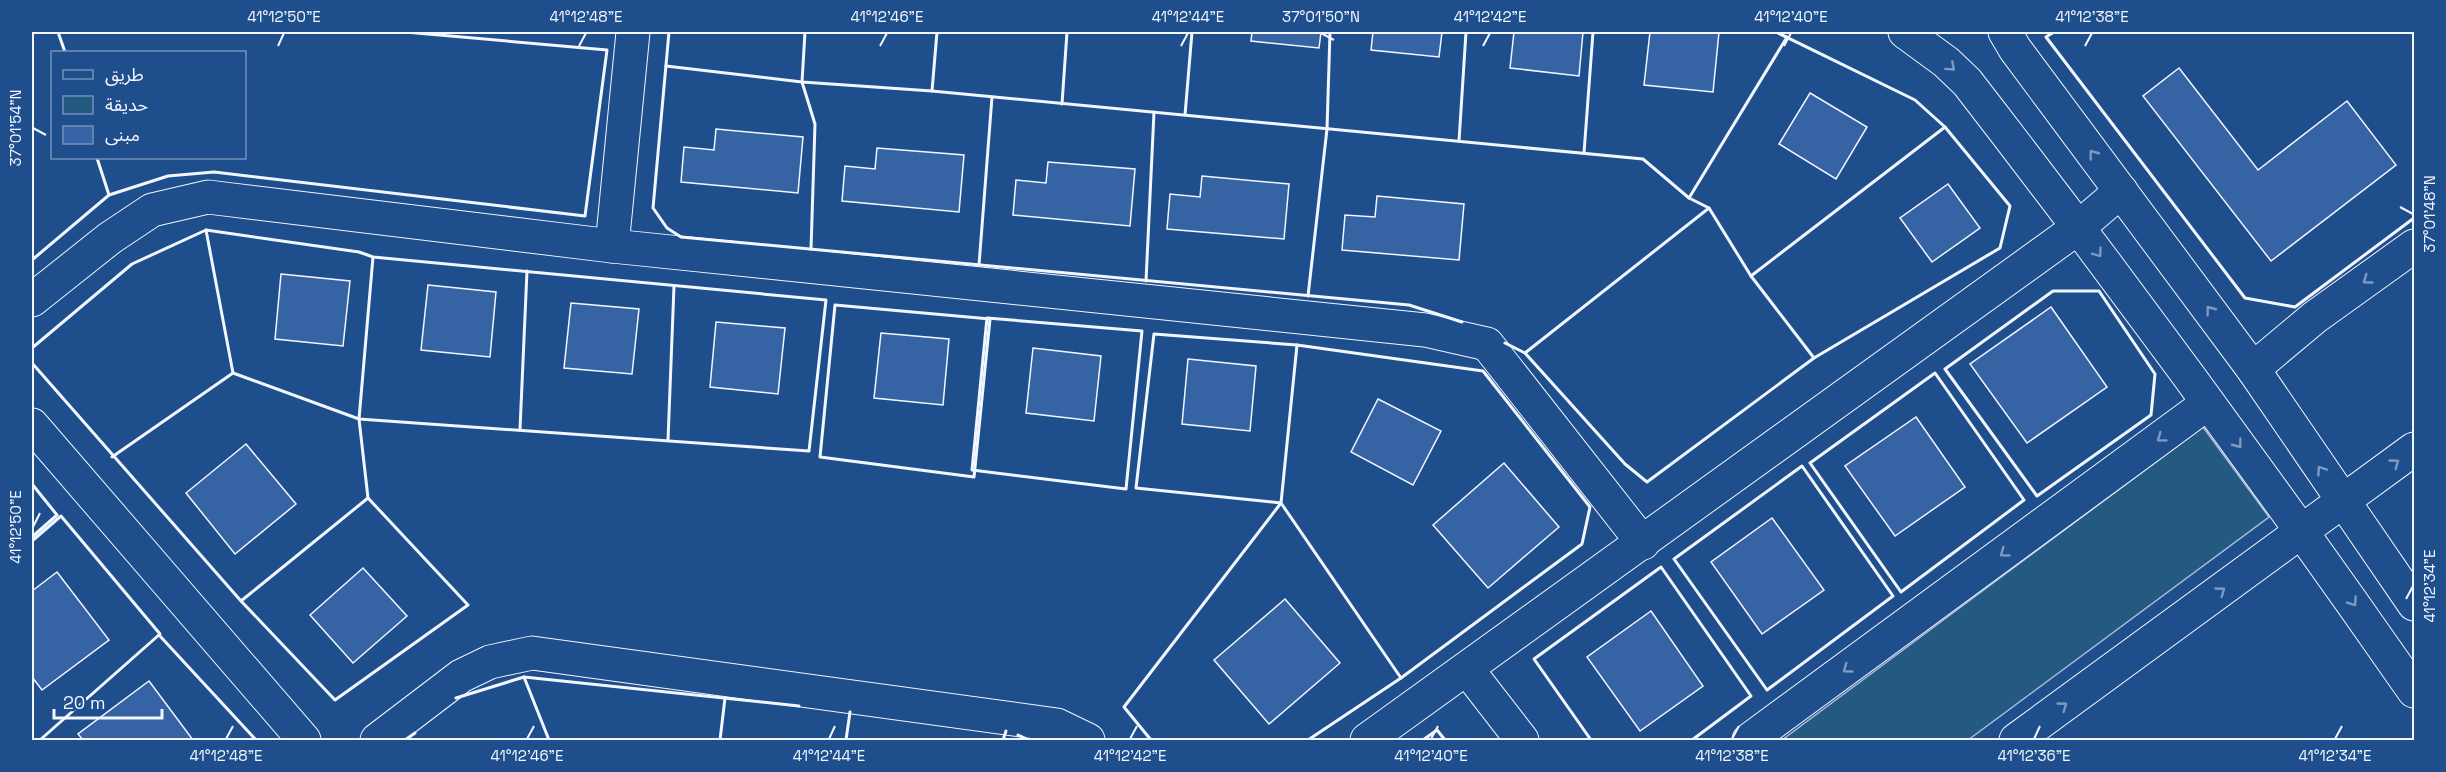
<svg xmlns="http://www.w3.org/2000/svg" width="2446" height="772" font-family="'Space Grotesk','Noto Sans Arabic',sans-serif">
  <rect width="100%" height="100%" fill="#1f4e8c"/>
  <polygon fill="#245a82" stroke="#a8bbd7" stroke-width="1.5" points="2203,427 2269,517 1968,740 1782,740"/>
  <g fill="#3563a3" stroke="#f2f6ff" stroke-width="1.5">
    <polygon points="1252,32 1321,32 1319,48 1251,41"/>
    <polygon points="1373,32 1442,32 1439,57 1371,50"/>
    <polygon points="1514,32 1583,32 1579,76 1510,68"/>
    <polygon points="1650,32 1719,32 1713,92 1644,85"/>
    <polygon points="2179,68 2258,170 2347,101 2396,165 2271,261 2143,96"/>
    <polygon points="1810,93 1867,127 1836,179 1779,144"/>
    <polygon points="716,129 803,137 798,193 681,182 684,147 714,150"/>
    <polygon points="877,148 964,155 959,212 842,201 845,166 875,169"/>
    <polygon points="1048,162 1135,169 1130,226 1013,215 1016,180 1046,183"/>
    <polygon points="1202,176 1289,184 1284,239 1167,229 1170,194 1200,197"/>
    <polygon points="1948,184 1980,228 1932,262 1900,218"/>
    <polygon points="1377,196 1464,204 1459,260 1342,250 1345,215 1375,217"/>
    <polygon points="281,274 350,281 343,346 275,339"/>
    <polygon points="428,285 496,292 490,357 421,350"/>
    <polygon points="571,303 639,309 632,374 564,368"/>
    <polygon points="2051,307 2107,387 2027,443 1970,364"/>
    <polygon points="716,322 785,328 778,394 710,387"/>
    <polygon points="881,333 949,339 943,405 874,398"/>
    <polygon points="1033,348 1101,356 1094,421 1026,413"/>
    <polygon points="1188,359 1256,366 1250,431 1182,424"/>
    <polygon points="1378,399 1441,431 1413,485 1351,452"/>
    <polygon points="1916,417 1965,487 1895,536 1845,466"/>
    <polygon points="246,444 296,504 235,554 186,493"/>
    <polygon points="1504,463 1559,527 1488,588 1433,525"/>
    <polygon points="1772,518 1824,590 1762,634 1711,562"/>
    <polygon points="363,568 407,616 353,663 310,615"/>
    <polygon points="57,572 109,640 42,690 32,677 32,591"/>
    <polygon points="1285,599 1340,663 1269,724 1214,660"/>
    <polygon points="1651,611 1703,686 1640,731 1587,657"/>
    <polygon points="149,681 193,740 83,740 78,734"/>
  </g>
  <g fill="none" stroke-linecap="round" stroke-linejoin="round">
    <defs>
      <g id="minor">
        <path d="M1905,32L1946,62L1967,82C2121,281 2270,484 2414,691"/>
        <polyline points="2005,32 2015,49 2253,369 2414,604"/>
        <polyline points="612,246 633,32"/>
        <polyline points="32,300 110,238 152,210 208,197 612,246 1425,330 1487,344 1643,543"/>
        <polyline points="2253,369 2315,317 2414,246"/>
        <polyline points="1467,669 1522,740"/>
        <polyline points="377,740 461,676 490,662 532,653 1057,725 1088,740"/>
        <polyline points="1367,740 2079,227 2121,191"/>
        <polyline points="1749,740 2208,403"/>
        <polyline points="2016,740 2414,449"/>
      </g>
      <polyline id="tertiary" points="32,425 304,740"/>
    </defs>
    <use href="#minor" stroke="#f2f6ff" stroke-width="35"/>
    <use href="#tertiary" stroke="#f2f6ff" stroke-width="35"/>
    <use href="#minor" stroke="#1f4e8c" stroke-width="33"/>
    <use href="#tertiary" stroke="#1f4e8c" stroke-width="33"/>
    <g stroke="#f2f6ff" stroke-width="3">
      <polyline points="58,32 65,52"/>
      <polyline points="669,32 653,208 667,228 681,237 1409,305 1462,322"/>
      <polyline points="805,32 802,82 815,124 811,249"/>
      <polyline points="2054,32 2046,37 2245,298 2295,307 2414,218"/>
      <polyline points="666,66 802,82 932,91 1643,159 1689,198 1709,208"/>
      <polyline points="932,91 937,32"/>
      <polyline points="1062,104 1067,32"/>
      <polyline points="1185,115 1192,32"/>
      <polyline points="1459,141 1466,32"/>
      <polyline points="1584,153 1593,32"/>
      <polyline points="97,158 109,195 168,176 214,172 585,216 607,50 405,32"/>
      <polyline points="1689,198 1787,37"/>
      <polyline points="206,230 359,252 373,257 359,419 809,451 826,300 373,257"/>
      <polyline points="32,260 109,195"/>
      <polyline points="979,265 992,97"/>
      <polyline points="1751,276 1945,127"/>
      <polyline points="1146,281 1154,112"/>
      <polygon points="2053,291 2099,291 2155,374 2151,415 2037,496 1945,369"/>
      <polyline points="1308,296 1327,129 1330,32"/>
      <polygon points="835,305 990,319 974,477 820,457"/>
      <polygon points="987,318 1142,331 1126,489 972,470"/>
      <polyline points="1505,343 1525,353 1625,464 1647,482 1814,358 2000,248 2010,206 1945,127 1915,100 1776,32"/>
      <polyline points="1297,345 1483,371 1590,507 1582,544 1401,678"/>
      <polyline points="32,348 132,264 206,230 233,373"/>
      <polyline points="1525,353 1709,208 1751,276 1814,358"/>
      <polyline points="32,363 241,601 335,700 468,605 368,498 241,601"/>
      <polygon points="1935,373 2024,500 1901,592 1810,463"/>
      <polyline points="520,429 527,271"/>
      <polyline points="668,440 674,286"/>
      <polyline points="112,457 233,373 359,419 368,498"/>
      <polygon points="1802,466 1893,596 1767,690 1674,559"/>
      <polyline points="32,484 57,515 32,537"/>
      <polyline points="32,541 61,516 160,634 40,740"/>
      <polyline points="159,635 256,740"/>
      <polyline points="524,677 549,740"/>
      <polyline points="456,698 524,677 799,706"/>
      <polyline points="1018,735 1029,740"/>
      <polyline points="405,740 415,733"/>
      <polyline points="720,740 725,698"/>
      <polyline points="846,740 850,712"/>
      <polyline points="1003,740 1006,731"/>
      <polyline points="1151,740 1124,707 1281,503 1297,345 1154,334 1136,488 1281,503 1401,678 1308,740"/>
      <polyline points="1423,740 1437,730 1445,740"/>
      <polyline points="1591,740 1534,659 1661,567 1751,696 1692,740"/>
    </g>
  </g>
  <defs><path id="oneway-chevron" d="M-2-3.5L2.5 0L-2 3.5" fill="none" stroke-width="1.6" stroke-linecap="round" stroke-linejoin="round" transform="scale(1.5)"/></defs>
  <g stroke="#7e9ac0">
    <use href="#oneway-chevron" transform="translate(1951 67) rotate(42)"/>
    <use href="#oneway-chevron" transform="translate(2093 154) rotate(-127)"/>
    <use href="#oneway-chevron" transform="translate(2098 253) rotate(54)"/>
    <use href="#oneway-chevron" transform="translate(2367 280) rotate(144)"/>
    <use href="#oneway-chevron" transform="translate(2210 310) rotate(-127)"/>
    <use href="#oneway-chevron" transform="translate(2161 438) rotate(144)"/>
    <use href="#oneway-chevron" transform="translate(2238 444) rotate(53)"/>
    <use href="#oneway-chevron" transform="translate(2395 463) rotate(-36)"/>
    <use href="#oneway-chevron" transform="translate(2321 470) rotate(-124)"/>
    <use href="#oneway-chevron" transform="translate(2004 553) rotate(144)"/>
    <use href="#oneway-chevron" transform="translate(2221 591) rotate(-36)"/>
    <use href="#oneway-chevron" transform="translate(2353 602) rotate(55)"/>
    <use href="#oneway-chevron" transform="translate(1847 669) rotate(144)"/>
    <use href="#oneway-chevron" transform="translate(2063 706) rotate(-36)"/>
  </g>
  <path fill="none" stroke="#f2f6ff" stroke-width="2" d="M1321,33L1334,40M278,46L284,33M579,46L586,33M880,46L887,33M1181,46L1188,33M1483,46L1490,33M1784,46L1791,33M2085,46L2092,33M33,128L46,135M2400,207L2413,214M33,527L40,513M2406,599L2413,586M226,739L233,726M527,739L534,726M829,739L835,726M1130,739L1137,726M1431,739L1438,726M1732,739L1739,726M2034,739L2040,726M2335,739L2342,726"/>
  <rect width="2446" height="772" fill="none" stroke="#1f4e8c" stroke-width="66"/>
  <rect x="51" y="51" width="195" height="108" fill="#1f4e8c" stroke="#7391ba" stroke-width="1.5"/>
  <rect x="63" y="70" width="30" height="9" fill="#1f4e8c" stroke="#7391ba" stroke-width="1.5"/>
  <text x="105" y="81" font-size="18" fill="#f2f6ff">طريق</text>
  <rect x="63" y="96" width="30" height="18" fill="#245a82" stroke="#7391ba" stroke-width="1.5"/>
  <text x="105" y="111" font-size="18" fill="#f2f6ff">حديقة</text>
  <rect x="63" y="126" width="30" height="18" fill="#3563a3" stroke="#7391ba" stroke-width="1.5"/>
  <text x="105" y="141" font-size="18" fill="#f2f6ff">مبنى</text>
  <path d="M54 709v9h108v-9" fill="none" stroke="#f2f6ff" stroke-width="3"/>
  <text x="63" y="709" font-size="18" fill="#f2f6ff" stroke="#1f4e8c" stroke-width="4.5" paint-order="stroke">20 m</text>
  <rect x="33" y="33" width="2380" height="706" fill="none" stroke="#f2f6ff" stroke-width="2"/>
  <g font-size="15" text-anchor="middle" fill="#f2f6ff">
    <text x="284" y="22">41°12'50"E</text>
    <text x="586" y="22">41°12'48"E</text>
    <text x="887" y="22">41°12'46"E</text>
    <text x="1188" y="22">41°12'44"E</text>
    <text x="1321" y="22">37°01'50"N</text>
    <text x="1490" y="22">41°12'42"E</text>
    <text x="1791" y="22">41°12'40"E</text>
    <text x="2092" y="22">41°12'38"E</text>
    <text transform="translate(16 128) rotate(-90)" y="5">37°01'54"N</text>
    <text transform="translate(2430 214) rotate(-90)" y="5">37°01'48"N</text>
    <text transform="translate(16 527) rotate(-90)" y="5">41°12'50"E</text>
    <text transform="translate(2430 586) rotate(-90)" y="5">41°12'34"E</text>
    <text x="226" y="761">41°12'48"E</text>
    <text x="527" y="761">41°12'46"E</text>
    <text x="829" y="761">41°12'44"E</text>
    <text x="1130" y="761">41°12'42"E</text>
    <text x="1431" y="761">41°12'40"E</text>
    <text x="1732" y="761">41°12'38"E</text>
    <text x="2034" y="761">41°12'36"E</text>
    <text x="2335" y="761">41°12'34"E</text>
  </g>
</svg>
